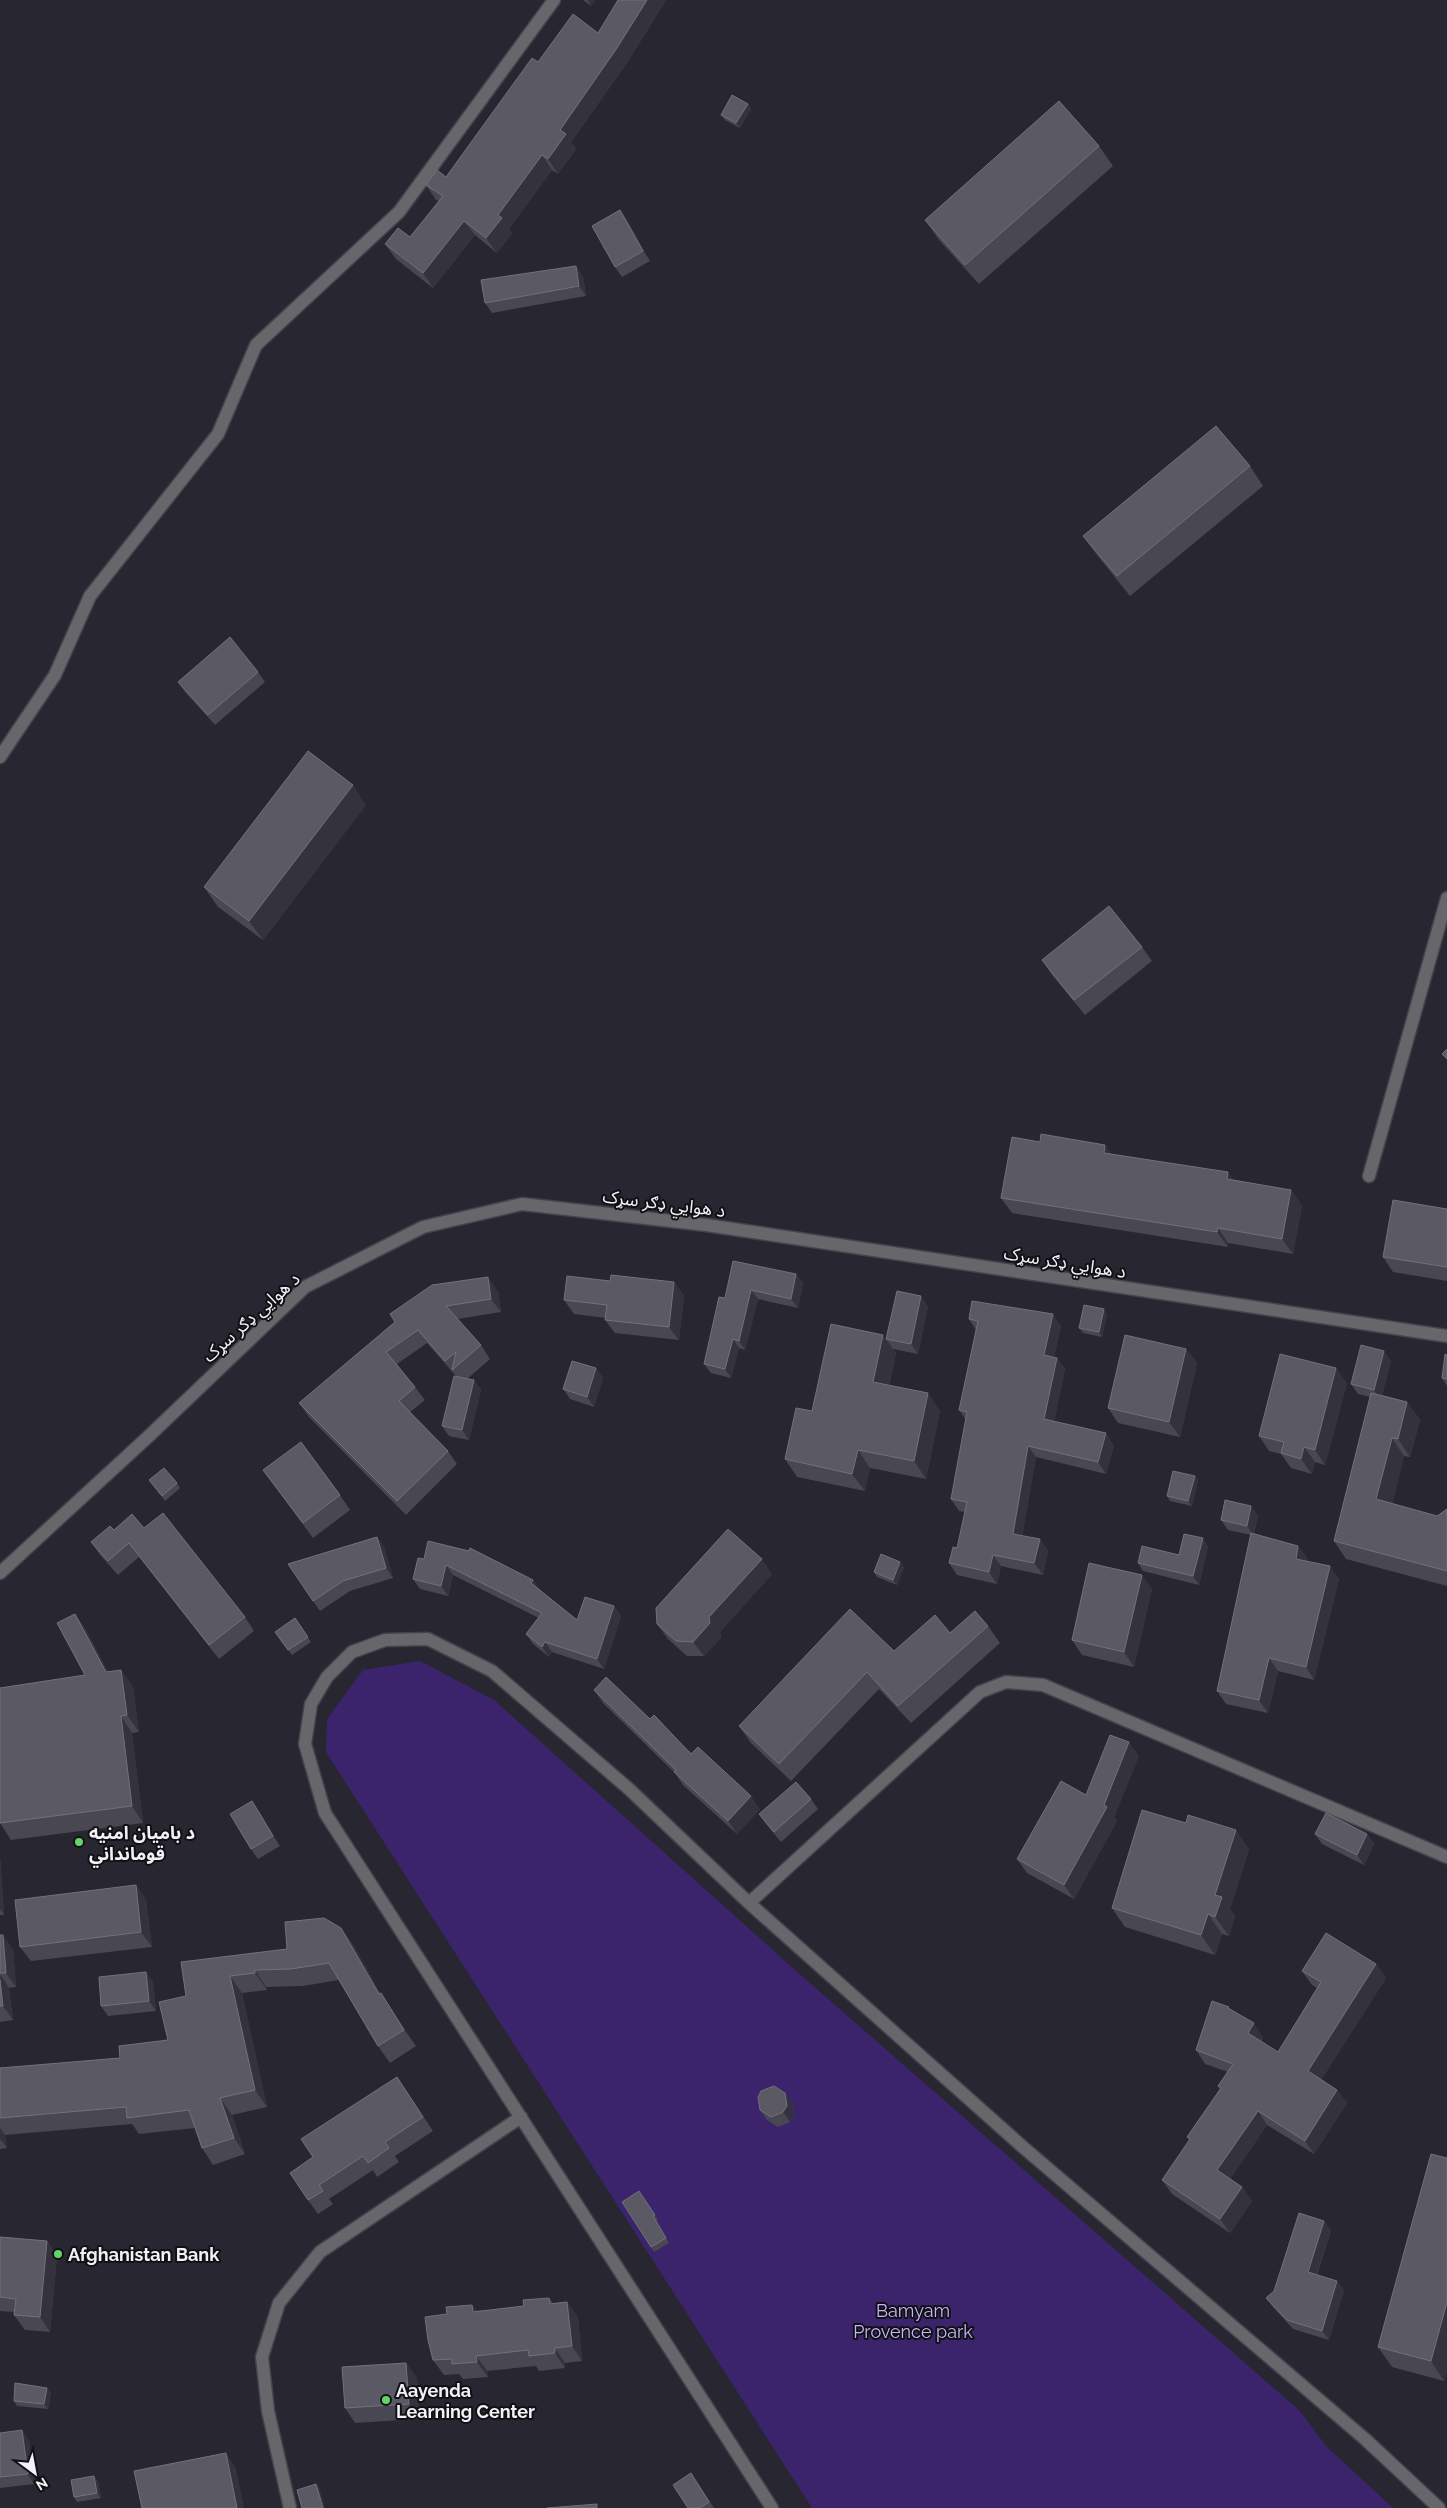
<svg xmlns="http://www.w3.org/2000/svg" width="1447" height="2508" font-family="Raleway,'Noto Sans Arabic',sans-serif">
  <rect width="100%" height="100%" fill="#282630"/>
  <polygon fill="#3b246b" points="420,1661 494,1700 803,1977 1299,2410 1327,2447 1393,2508 812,2508 326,1752 327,1719 363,1670"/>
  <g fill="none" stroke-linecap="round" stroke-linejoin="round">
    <defs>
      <g id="minor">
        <polyline points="0,757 55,675 90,596 218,434 256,345 399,212 554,0"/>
        <polyline points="1369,1176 1447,898"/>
        <polyline points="0,1573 150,1435 305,1287 423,1227 522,1204 706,1225 1447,1336"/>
        <polyline points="749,1903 980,1692 1006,1682 1043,1685 1447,1857"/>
        <polyline points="290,2508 268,2411 262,2357 279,2303 320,2252 521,2117"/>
        <polyline points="772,2508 325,1813 305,1744 311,1704 327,1677 352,1652 385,1640 428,1639 492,1671 629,1789 749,1903 1024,2148 1365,2439 1439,2508"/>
      </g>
    </defs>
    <use href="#minor" stroke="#44424c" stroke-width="15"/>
    <use href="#minor" stroke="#67666b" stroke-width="12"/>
  </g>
  <g fill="#494751">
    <polygon points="583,0 595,0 591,6"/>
    <polygon points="618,0 666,0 627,63 571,142 576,149 558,174 552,170 509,229 512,233 497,253 475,235 433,288 396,259 385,244 410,237 439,201 436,200 426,185 446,177 538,62 598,33"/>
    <polygon points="748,104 751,109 740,128 725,120 721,115"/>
    <polygon points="1099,146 1113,166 979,284 939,240 925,220"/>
    <polygon points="627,220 650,261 622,277 615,267"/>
    <polygon points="583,276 586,296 492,313 485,303"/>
    <polygon points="1250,466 1263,486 1130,596 1097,555 1083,536"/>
    <polygon points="258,672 265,682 215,725 185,692 178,682"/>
    <polygon points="366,805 263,940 218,907 204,887"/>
    <polygon points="1142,947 1152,961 1085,1015 1052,975 1042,960"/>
    <polygon points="1112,1154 1234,1180 1291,1190 1302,1206 1293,1254 1228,1243 1228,1247 1012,1213 1001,1198"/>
    <polygon points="1447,1209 1447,1281 1393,1272 1383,1257"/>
    <polygon points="796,1274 803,1283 798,1308 758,1299 745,1350 739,1348 731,1378 711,1373 704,1364 725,1298"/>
    <polygon points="610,1281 674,1282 684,1296 679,1340 615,1333 605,1320 606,1318 574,1314 564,1300"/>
    <polygon points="498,1291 501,1312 457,1319 481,1345 490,1359 467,1379 474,1380 481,1390 469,1440 449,1436 442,1426 456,1376 427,1343 397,1364 415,1387 425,1400 410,1412 448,1451 457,1464 406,1515 309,1417 299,1403 395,1322 390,1314"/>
    <polygon points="928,1306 918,1354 893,1349 896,1353 889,1385 940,1411 926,1479 870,1468 865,1491 797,1477 785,1459 812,1411 886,1339"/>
    <polygon points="1107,1314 1102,1337 1083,1333 1079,1328"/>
    <polygon points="969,1319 1061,1326 1054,1357 1057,1358 1065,1369 1054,1421 1114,1445 1106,1474 1036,1457 1022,1536 1040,1539 1048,1551 1043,1575 1001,1566 997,1584 957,1575 949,1563 957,1548 965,1512 959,1511 951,1499 966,1420 959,1410 976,1330"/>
    <polygon points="1186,1349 1197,1363 1180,1437 1118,1423 1108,1408"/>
    <polygon points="1447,1355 1447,1386 1442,1378"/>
    <polygon points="1391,1361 1382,1395 1407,1402 1420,1420 1410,1457 1404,1456 1392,1504 1437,1516 1447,1509 1447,1586 1346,1559 1334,1541 1370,1397 1358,1394 1351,1384"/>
    <polygon points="596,1368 603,1378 594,1407 570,1399 563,1389"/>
    <polygon points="1347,1383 1325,1465 1315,1462 1312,1474 1291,1468 1281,1454 1269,1451 1259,1436"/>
    <polygon points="263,1470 340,1495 350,1510 313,1538"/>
    <polygon points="1195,1476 1198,1481 1192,1506 1170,1501 1167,1496"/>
    <polygon points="149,1480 177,1483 180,1488 165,1501"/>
    <polygon points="1251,1506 1258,1516 1254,1534 1298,1546 1307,1558 1307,1561 1339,1579 1314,1680 1278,1671 1268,1713 1226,1704 1217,1691 1251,1535 1228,1530 1221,1520"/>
    <polygon points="114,1530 245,1617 254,1631 219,1659 139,1557 118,1575 101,1556 91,1542"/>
    <polygon points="377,1537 384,1547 393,1578 350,1591 320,1611 288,1564"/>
    <polygon points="1208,1546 1199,1585 1143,1571 1138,1563 1179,1555"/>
    <polygon points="418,1558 533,1580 540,1590 577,1620 614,1606 621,1616 604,1669 552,1652 549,1657 533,1644 526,1634 539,1618 453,1575 448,1596 420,1589 413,1579"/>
    <polygon points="904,1567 897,1585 877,1577 874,1572"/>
    <polygon points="772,1574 720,1632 721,1638 704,1656 687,1656 668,1639 657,1624"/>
    <polygon points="1152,1589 1134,1667 1082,1655 1072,1640"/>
    <polygon points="75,1614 86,1630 108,1672 121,1670 133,1687 139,1732 132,1733 143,1823 11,1840 0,1823 0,1688 85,1675"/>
    <polygon points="295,1618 311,1642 292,1655 275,1632"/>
    <polygon points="988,1626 1000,1643 911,1723 879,1689 791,1781 751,1743 739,1726 894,1651 950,1633"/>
    <polygon points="594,1690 650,1719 760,1809 737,1834 683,1785 675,1773 603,1703"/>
    <polygon points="1139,1756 1114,1817 1117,1821 1074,1899 1027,1873 1017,1859 1086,1795"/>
    <polygon points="811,1799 818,1809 781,1842 766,1824 759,1814"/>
    <polygon points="259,1811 280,1846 258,1859 251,1849"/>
    <polygon points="1315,1834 1367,1834 1374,1844 1364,1865 1322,1844"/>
    <polygon points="1249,1849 1230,1909 1235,1916 1229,1936 1222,1934 1215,1955 1125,1927 1112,1908"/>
    <polygon points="0,1857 4,1915 0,1915"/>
    <polygon points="136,1885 146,1900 152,1947 31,1961 20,1947"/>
    <polygon points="0,1935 13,1949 16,1987 9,1988 13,2020 0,2022"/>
    <polygon points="353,1944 380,1993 392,2010 416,2046 390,2063 378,2046 339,1980 303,1986 266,1987 267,1990 242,1993 267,2107 232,2115 245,2154 213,2165 202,2148 195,2128 139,2134 132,2124 5,2135 7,2148 0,2149 0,2067 1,2068 120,2058 168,2040 186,1996 181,1962"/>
    <polygon points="1376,1964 1386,1978 1321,2080 1337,2090 1347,2103 1314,2154 1267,2125 1230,2179 1242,2187 1252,2201 1230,2233 1172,2194 1162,2180 1190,2140 1187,2137 1220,2089 1218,2086 1228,2072 1205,2064 1196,2050 1263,2037 1261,2042 1278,2052 1317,1988 1312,1985 1302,1971"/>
    <polygon points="146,1972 153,1982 156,2011 108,2016 101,2006"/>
    <polygon points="397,2077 433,2131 395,2156 399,2162 377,2177 373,2170 329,2199 333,2204 318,2214 308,2200 313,2157"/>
    <polygon points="792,2103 794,2116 790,2122 778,2127 767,2120 760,2110"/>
    <polygon points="1447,2158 1447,2371 1444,2381 1392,2367 1378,2347"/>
    <polygon points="639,2191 658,2220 656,2221 669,2243 654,2252 651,2247"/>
    <polygon points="1324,2221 1331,2231 1317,2275 1344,2290 1329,2340 1293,2329 1273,2307 1266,2298 1274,2291"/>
    <polygon points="0,2237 47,2241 57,2256 50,2332 25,2330 14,2315 14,2312 0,2311"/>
    <polygon points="549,2298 553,2303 567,2302 578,2317 582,2361 565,2363 565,2368 539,2371 536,2366 487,2371 488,2377 463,2379 459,2374 444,2375 433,2360 472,2305 477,2311 524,2306"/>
    <polygon points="406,2363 417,2378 419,2419 355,2423 345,2408"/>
    <polygon points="47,2388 51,2393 48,2409 17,2406 14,2401"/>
    <polygon points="0,2433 29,2440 34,2484 0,2488"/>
    <polygon points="98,2481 101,2498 77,2502 74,2497"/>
    <polygon points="698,2483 714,2508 688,2508"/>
  </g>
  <g fill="#34323c">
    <polygon points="588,0 595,0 591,6"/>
    <polygon points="647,0 666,0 627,63 571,142 576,149 558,174 548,159 560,130"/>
    <polygon points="748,104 751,109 740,128 736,123"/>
    <polygon points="542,155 552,170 509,229 512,233 497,253 486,238 498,215"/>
    <polygon points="620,210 627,220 650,261 643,251"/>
    <polygon points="464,221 475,235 433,288 423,273"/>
    <polygon points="576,266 583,276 586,296 579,286"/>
    <polygon points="353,785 366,805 263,940 249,921"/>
    <polygon points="1105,1145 1116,1161 1104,1153"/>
    <polygon points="1228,1172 1238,1187 1227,1179"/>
    <polygon points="1291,1190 1302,1206 1293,1254 1282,1239"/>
    <polygon points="1218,1228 1228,1243 1228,1247 1217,1232"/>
    <polygon points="796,1274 803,1283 798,1308 791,1299"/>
    <polygon points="488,1277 498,1291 501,1312 491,1299"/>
    <polygon points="674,1282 684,1296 679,1340 669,1327"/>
    <polygon points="751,1290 758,1299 745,1350 739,1341"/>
    <polygon points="921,1296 928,1306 918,1354 911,1344"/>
    <polygon points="1104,1309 1107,1314 1102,1337 1099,1332"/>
    <polygon points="1053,1314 1061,1326 1052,1367 1044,1355"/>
    <polygon points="883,1335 896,1353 885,1400 873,1382"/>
    <polygon points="733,1339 739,1348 731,1378 725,1369"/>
    <polygon points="1186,1349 1197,1363 1180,1437 1169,1422"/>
    <polygon points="1384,1351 1391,1361 1381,1400 1374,1390"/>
    <polygon points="1057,1358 1065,1369 1053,1430 1044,1419"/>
    <polygon points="596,1368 603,1378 594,1407 587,1397"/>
    <polygon points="1336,1368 1347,1383 1325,1465 1315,1450"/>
    <polygon points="474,1380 481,1390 469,1440 462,1430"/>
    <polygon points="928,1393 940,1411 926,1479 914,1461"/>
    <polygon points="1407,1402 1420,1420 1410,1457 1398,1439"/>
    <polygon points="1106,1433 1114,1445 1106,1474 1098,1462"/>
    <polygon points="1392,1438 1404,1456 1389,1518 1376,1499"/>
    <polygon points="1028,1446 1036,1457 1021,1546 1013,1534"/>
    <polygon points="1304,1447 1315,1462 1312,1474 1301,1459"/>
    <polygon points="858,1450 870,1468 865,1491 852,1474"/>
    <polygon points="1195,1476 1198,1481 1192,1506 1188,1501"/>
    <polygon points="1251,1506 1258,1516 1254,1536 1247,1526"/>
    <polygon points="377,1537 384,1547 393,1578 386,1568"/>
    <polygon points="1203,1538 1208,1546 1199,1585 1193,1576"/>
    <polygon points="1040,1539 1048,1551 1043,1575 1034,1563"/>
    <polygon points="1298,1546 1307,1558 1304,1571 1296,1559"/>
    <polygon points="993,1555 1001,1566 997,1584 989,1572"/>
    <polygon points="762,1559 772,1574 720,1632 721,1638 704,1656 693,1642 709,1617"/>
    <polygon points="900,1562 904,1567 897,1585 893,1580"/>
    <polygon points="446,1565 453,1575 448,1596 441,1586"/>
    <polygon points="1330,1566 1339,1579 1314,1680 1306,1667"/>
    <polygon points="1142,1575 1152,1589 1134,1667 1124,1652"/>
    <polygon points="533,1580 540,1590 531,1583"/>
    <polygon points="614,1606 621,1616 604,1669 597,1659"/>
    <polygon points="75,1614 86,1630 117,1689 106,1672"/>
    <polygon points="545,1642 552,1652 549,1657 542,1647"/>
    <polygon points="1269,1658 1278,1671 1268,1713 1259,1700"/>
    <polygon points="121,1670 133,1687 139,1732 127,1715"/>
    <polygon points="121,1716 132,1733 143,1823 132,1806"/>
    <polygon points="1129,1742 1139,1756 1114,1817 1117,1821 1074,1899 1064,1885 1104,1805"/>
    <polygon points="751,1796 760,1809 737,1834 728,1821"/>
    <polygon points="252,1801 259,1811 280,1846 273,1836"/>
    <polygon points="1236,1830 1249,1849 1230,1909 1235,1916 1229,1936 1215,1917 1215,1895"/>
    <polygon points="1367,1834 1374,1844 1364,1865 1357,1855"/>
    <polygon points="0,1857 4,1915 0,1909"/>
    <polygon points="136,1885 146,1900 152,1947 141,1932"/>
    <polygon points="1208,1914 1222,1934 1215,1955 1201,1935"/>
    <polygon points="341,1928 353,1944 390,2011 379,1994"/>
    <polygon points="3,1935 13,1949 16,1987 6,1973"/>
    <polygon points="1376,1964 1386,1978 1318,2085 1308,2071"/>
    <polygon points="255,1970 266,1987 267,1990 255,1973"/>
    <polygon points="146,1972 153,1982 156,2011 149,2001"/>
    <polygon points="0,1974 9,1988 13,2020 3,2006"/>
    <polygon points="230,1976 242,1993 267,2107 255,2090"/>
    <polygon points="381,1993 392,2010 416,2046 404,2030"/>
    <polygon points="1254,2023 1263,2037 1257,2047 1248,2033"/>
    <polygon points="1337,2090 1347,2103 1314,2154 1305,2141"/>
    <polygon points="785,2093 792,2103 794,2116 790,2122 783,2112"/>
    <polygon points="220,2098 232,2115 245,2154 234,2138"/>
    <polygon points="1258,2111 1267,2125 1227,2184 1217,2170"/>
    <polygon points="0,2128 5,2135 7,2148 0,2139"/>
    <polygon points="1242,2187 1252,2201 1230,2233 1220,2219"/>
    <polygon points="1324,2221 1331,2231 1314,2282 1308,2272"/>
    <polygon points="47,2241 57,2256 50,2332 40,2317"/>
    <polygon points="1337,2281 1344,2290 1329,2340 1322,2331"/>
    <polygon points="567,2302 578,2317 582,2361 572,2346"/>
    <polygon points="1447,2302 1447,2371 1444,2381 1431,2361"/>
    <polygon points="472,2305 483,2319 473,2312"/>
    <polygon points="555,2348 565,2363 565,2368 555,2353"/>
    <polygon points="476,2356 487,2371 488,2377 477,2362"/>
    <polygon points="406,2363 417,2378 419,2419 409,2404"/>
    <polygon points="47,2388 51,2393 48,2409 44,2404"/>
    <polygon points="22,2430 29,2440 34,2484 28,2474"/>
    <polygon points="226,2453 236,2468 244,2508 237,2508"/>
    <polygon points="94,2476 98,2481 101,2498 97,2493"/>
    <polygon points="316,2484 320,2489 325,2508 323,2508"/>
  </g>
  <g fill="#5b5963" stroke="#73717a">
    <polygon points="618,0 647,0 617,48 560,130 566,134 548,159 542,155 498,215 502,218 486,238 464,221 423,273 385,244 398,228 410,237 443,196 426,185 437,170 446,177 532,58 538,62 573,14 598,33"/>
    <polygon points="732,95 748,104 736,123 721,115"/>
    <polygon points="1059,101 1099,146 965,265 925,220"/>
    <polygon points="620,210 643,251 615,267 592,226"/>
    <polygon points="576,266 579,286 485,303 481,280"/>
    <polygon points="1216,426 1250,466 1117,576 1083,536"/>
    <polygon points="230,637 258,672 208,715 178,682"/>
    <polygon points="308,751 353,785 249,921 204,887"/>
    <polygon points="1109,906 1142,947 1074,1000 1042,960"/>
    <polygon points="1447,1049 1447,1059 1442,1054"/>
    <polygon points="1041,1134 1105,1145 1104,1153 1228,1172 1227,1179 1291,1190 1282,1239 1218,1228 1217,1232 1001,1198 1012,1137 1040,1142"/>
    <polygon points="1393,1200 1447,1209 1447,1267 1383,1257"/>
    <polygon points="733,1261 796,1274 791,1299 751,1290 739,1341 733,1339 725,1369 704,1364 719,1297 725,1298"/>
    <polygon points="611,1275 674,1282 669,1327 605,1320 607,1305 564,1300 567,1276 610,1281"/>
    <polygon points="488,1277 491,1299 446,1306 481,1345 452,1370 456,1352 445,1361 418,1330 386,1352 415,1387 399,1401 448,1451 397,1501 299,1403 395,1322 390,1314 432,1285"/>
    <polygon points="897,1291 921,1296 911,1344 886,1339"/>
    <polygon points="972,1301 1053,1314 1044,1355 1057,1358 1044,1419 1106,1433 1098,1462 1028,1446 1013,1534 1040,1539 1034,1563 993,1555 989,1572 949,1563 953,1547 957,1548 967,1502 951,1499 967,1412 959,1410 978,1321 969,1319"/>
    <polygon points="1084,1305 1104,1309 1099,1332 1079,1328"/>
    <polygon points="831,1324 883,1335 873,1382 928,1393 914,1461 858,1450 852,1474 785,1459 796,1408 812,1411"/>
    <polygon points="1125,1335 1186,1349 1169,1422 1108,1408"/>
    <polygon points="1361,1345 1384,1351 1374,1390 1351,1384"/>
    <polygon points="1280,1354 1336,1368 1315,1450 1304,1447 1301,1459 1281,1453 1284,1442 1259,1436"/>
    <polygon points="1445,1354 1447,1355 1447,1379 1442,1378"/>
    <polygon points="572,1361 596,1368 587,1397 563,1389"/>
    <polygon points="454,1376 474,1380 462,1430 442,1426"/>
    <polygon points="1371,1393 1407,1402 1398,1439 1392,1438 1376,1499 1437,1516 1447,1509 1447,1571 1334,1541"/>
    <polygon points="301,1442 340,1495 303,1523 263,1470"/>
    <polygon points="164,1468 177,1483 162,1496 149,1480"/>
    <polygon points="1173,1471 1195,1476 1188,1501 1167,1496"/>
    <polygon points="1225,1500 1251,1506 1247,1526 1221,1520"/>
    <polygon points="163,1513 245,1617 209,1645 129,1543 108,1561 91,1542 110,1526 114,1530 132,1514 144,1528"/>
    <polygon points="728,1529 762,1559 709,1617 710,1623 693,1642 676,1641 657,1624 656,1608"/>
    <polygon points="1251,1533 1298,1546 1296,1559 1330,1566 1306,1667 1269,1658 1259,1700 1217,1691"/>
    <polygon points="1184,1534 1203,1538 1193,1576 1138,1563 1142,1546 1179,1555"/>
    <polygon points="377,1537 386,1568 343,1581 313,1601 288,1564"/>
    <polygon points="428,1541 469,1551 470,1548 533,1580 531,1583 577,1620 585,1597 614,1606 597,1659 545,1642 542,1647 526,1634 542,1613 446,1565 441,1586 413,1579 418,1558 424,1559"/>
    <polygon points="881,1554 900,1562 893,1580 874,1572"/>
    <polygon points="1089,1563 1142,1575 1124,1652 1072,1640"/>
    <polygon points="850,1609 894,1651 935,1615 950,1633 975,1611 988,1626 898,1706 867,1672 779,1764 739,1726"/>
    <polygon points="75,1614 106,1672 121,1670 127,1715 121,1716 132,1806 0,1823 0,1688 85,1675 57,1623"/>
    <polygon points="295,1618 308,1637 288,1650 275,1632"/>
    <polygon points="606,1677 650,1719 654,1715 691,1754 698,1747 751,1796 728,1821 674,1772 676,1770 594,1690"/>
    <polygon points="1110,1735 1129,1742 1104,1805 1107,1807 1064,1885 1017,1859 1061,1781 1086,1795"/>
    <polygon points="796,1782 811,1799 774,1832 759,1814"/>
    <polygon points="252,1801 273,1836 251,1849 230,1814"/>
    <polygon points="1142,1810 1186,1823 1188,1815 1236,1830 1215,1895 1222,1897 1215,1917 1208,1914 1201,1935 1112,1908"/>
    <polygon points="1326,1813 1367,1834 1357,1855 1315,1834"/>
    <polygon points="136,1885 141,1932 20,1947 15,1900"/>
    <polygon points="324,1918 341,1928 379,1994 381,1993 404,2030 378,2046 329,1963 291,1969 255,1970 255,1973 230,1976 255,2090 220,2098 234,2138 202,2148 189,2110 127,2118 126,2107 0,2118 0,2068 120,2058 119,2046 168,2040 159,2002 186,1996 181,1962 287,1949 285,1922"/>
    <polygon points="1326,1933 1376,1964 1308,2071 1337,2090 1305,2141 1258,2111 1217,2170 1242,2187 1220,2219 1162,2180 1190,2139 1187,2137 1221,2088 1218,2086 1233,2064 1196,2050 1212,2001 1229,2007 1228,2008 1254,2023 1248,2033 1278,2052 1321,1982 1302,1971"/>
    <polygon points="0,1935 3,1935 6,1973 0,1973"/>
    <polygon points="146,1972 149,2001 101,2006 99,1977"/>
    <polygon points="0,1980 3,2006 0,2006"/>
    <polygon points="397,2077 423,2117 385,2142 389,2148 368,2163 363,2156 319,2185 323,2191 308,2200 290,2173 313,2157 301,2139"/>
    <polygon points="774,2086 785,2093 787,2106 783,2112 771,2117 760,2110 758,2097 761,2091"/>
    <polygon points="1431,2154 1447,2158 1447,2302 1431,2361 1378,2347"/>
    <polygon points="639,2191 655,2215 653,2216 666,2238 651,2247 622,2202"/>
    <polygon points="1299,2213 1324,2221 1308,2272 1337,2281 1322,2331 1287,2320 1266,2298 1274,2291"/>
    <polygon points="0,2237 47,2241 40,2317 14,2315 16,2299 0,2297"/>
    <polygon points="549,2298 550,2304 567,2302 572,2346 555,2348 555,2353 529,2356 528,2350 476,2356 477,2362 452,2364 452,2359 433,2360 428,2340 425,2317 447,2314 446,2307 472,2305 473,2312 524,2306 523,2300"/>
    <polygon points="406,2363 409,2404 345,2408 342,2367"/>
    <polygon points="15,2383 47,2388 44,2404 14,2401"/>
    <polygon points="22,2430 28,2474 0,2477 0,2433"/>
    <polygon points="226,2453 237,2508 142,2508 134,2471"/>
    <polygon points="691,2473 709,2502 700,2508 688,2508 673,2485"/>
    <polygon points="94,2476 97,2493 74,2497 71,2480"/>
    <polygon points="316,2484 323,2508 302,2508 297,2490"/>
    <polygon points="597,2504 597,2508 547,2508"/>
  </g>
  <g fill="#64d468" stroke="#111014" stroke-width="2">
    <circle cx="79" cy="1842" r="5"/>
    <circle cx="58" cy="2254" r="5"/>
    <circle cx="386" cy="2400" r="5"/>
  </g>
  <g text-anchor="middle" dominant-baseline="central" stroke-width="4" stroke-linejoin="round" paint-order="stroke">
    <g font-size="18" fill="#f2f1f8" stroke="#111014">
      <text transform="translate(664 1203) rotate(7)">د هوايي ډګر سړک</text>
      <text transform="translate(1065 1262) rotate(9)">د هوايي ډګر سړک</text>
      <text transform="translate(251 1317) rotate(-42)">د هوايي ډګر سړک</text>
    </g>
    <g font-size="18" font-weight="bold" fill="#f2f1f8" stroke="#111014" text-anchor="start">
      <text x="89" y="1832">د بامیان امنیه<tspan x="89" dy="21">قومانداني</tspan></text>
      <text x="68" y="2254">Afghanistan Bank</text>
      <text x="396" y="2390">Aayenda<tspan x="396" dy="21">Learning Center</tspan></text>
    </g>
    <g font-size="18" fill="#c5b7f7" stroke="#111014">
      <text x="913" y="2310">Bamyam<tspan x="913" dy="21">Provence park</tspan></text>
    </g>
  </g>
  <g transform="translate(35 2473) rotate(148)" stroke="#111014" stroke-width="4" paint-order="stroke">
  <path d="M0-4L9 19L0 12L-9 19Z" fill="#f2f1f8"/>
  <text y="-8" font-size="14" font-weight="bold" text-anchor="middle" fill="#f2f1f8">N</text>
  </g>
</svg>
